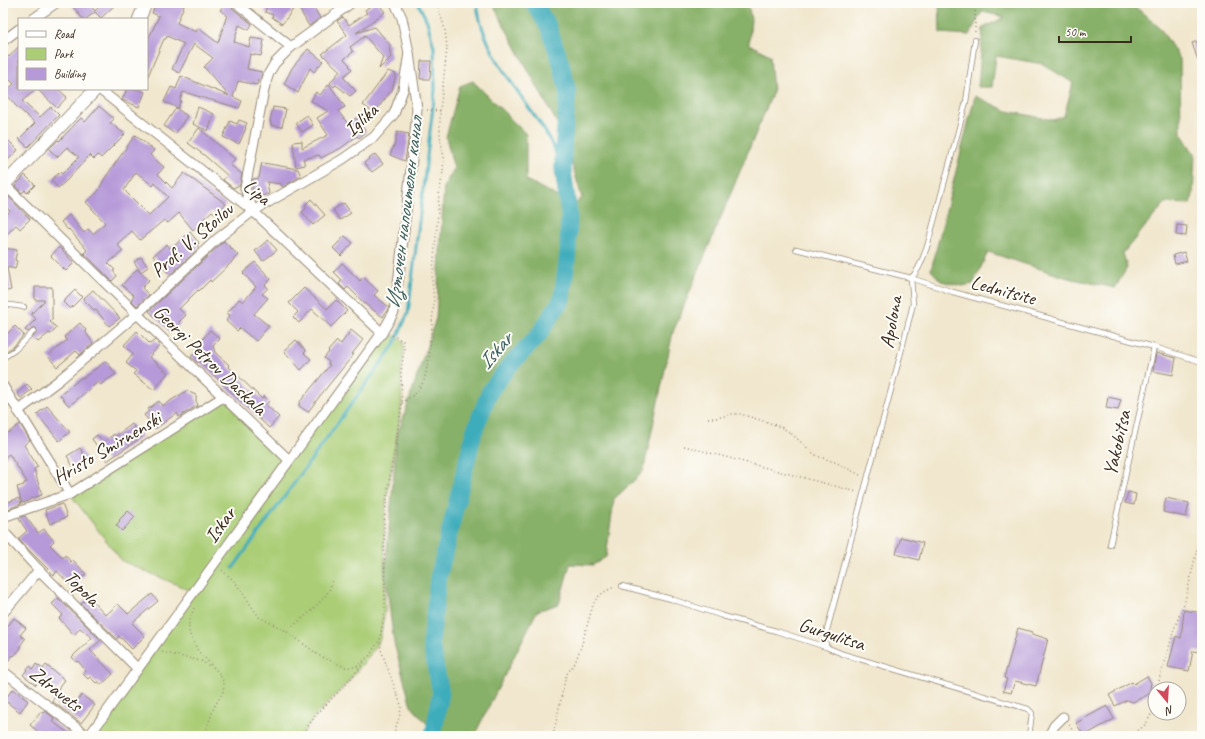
<svg xmlns="http://www.w3.org/2000/svg" width="1205" height="739" font-family="Caveat,sans-serif">
  <rect width="100%" height="100%" fill="#fdfcf7"/>
  <filter id="ink" filterUnits="userSpaceOnUse"><feTurbulence type="fractalNoise" baseFrequency=".025" numOctaves="2"/><feDisplacementMap in="SourceGraphic" scale="8" xChannelSelector="R" yChannelSelector="G"/><feConvolveMatrix kernelMatrix="1 2 1 2 8 2 1 2 1" color-interpolation-filters="sRGB"/></filter>
  <filter id="wash" filterUnits="userSpaceOnUse"><feTurbulence type="fractalNoise" baseFrequency=".012" numOctaves="4" result="noise"/><feDisplacementMap in="SourceGraphic" scale="16" xChannelSelector="R" yChannelSelector="G"/><feGaussianBlur stdDeviation="0.9" result="paint"/><feColorMatrix in="noise" values="0 0 0 0 0 0 0 0 0 0 0 0 0 0 0 0 0 1.4 0 .05"/><feComposite in="paint" operator="in"/></filter>
  <g filter="url(#wash)">
    <rect width="100%" height="100%" fill="#f1e7ce"/>
    <polygon fill="#aacd76" stroke="#727c4a" points="382,333 391,334 403,341 404,350 401,372 402,403 387,496 384,524 385,610 380,639 369,656 348,682 315,716 301,736 89,736 194,592 122,561 70,494 223,397 289,460"/>
    <g fill="#87b067" stroke="#616d42">
      <polygon points="492,3 522,3 543,25 549,20 543,3 748,3 751,19 749,44 770,55 773,92 673,332 643,472 614,499 606,557 593,565 570,564 559,604 537,611 478,728 477,736 438,736 411,706 394,643 385,573 397,437 436,318 444,186 454,169 446,137 460,86 473,81 526,134 526,180 574,205 582,198 564,136"/>
      <polygon points="939,3 1131,3 1160,28 1180,59 1181,133 1195,155 1193,195 1190,204 1165,203 1123,253 1127,268 1115,288 1068,278 988,252 973,284 962,286 941,281 931,270 975,96 1007,111 1053,120 1064,116 1073,83 1043,64 996,56 992,87 978,87 983,28 1005,17 982,12 969,35 940,33"/>
    </g>
    <g fill="none" stroke-linecap="round" stroke-linejoin="round">
      <g stroke="#3eacbb" stroke-width="3">
        <path d="M477,3C481,49 521,94 545,131C552,143 557,157 563,170"/>
        <polyline points="233,568 394,345 408,313 435,90 434,47 427,21 418,3"/>
      </g>
      <polyline stroke="#3eacbb" stroke-width="17" points="433,736 441,693 431,644 438,579 474,432 490,391 510,365 538,336 562,299 568,253 569,213 563,170 563,149 568,93 561,63 548,26 534,3"/>
    </g>
    <g id="blocks">
      <g fill="#b599d8" fill-rule="evenodd">
        <polygon points="77,3 89,3 95,11 103,3 117,3 101,18 95,12 86,19 83,19 73,7"/>
        <polygon points="156,3 185,3 177,23 196,32 198,28 218,43 227,15 220,10 225,3 228,3 232,8 252,24 249,30 239,25 234,42 249,47 251,38 264,40 261,56 250,54 247,69 262,72 260,81 258,80 257,85 238,81 233,97 242,101 239,108 183,92 180,100 181,100 178,108 164,102 171,87 176,89 181,76 229,96 204,67 213,58 194,44 179,73 172,69 184,44 167,36 166,39 164,39 147,78 147,42 159,16 152,13"/>
        <polygon points="268,3 289,3 295,7 282,24 272,17 273,15 265,12"/>
        <polygon points="296,3 311,3 320,18 309,26"/>
        <polygon points="375,3 378,3 385,12 356,33 375,27 391,46 389,47 391,57 379,69 383,57 365,36 350,47 353,52 344,59 350,65 349,66 352,69 343,77 356,91 350,96 336,85 334,87 330,83 340,71 322,54 347,35 337,21 343,17 349,25 367,13 365,10"/>
        <polygon points="1202,40 1202,69 1201,69 1192,43"/>
        <polygon points="19,46 19,89 37,89 22,101 40,117 51,107 59,115 28,147 19,139 35,123 16,106 3,90 6,87 8,89 14,84 3,73 3,50 9,57"/>
        <polygon points="308,49 323,61 314,72 310,68 298,93 284,84 292,68"/>
        <polygon points="421,61 431,61 430,79 420,79"/>
        <polygon points="388,71 396,74 392,90 374,113 363,105"/>
        <polygon points="329,84 345,107 338,111 348,124 356,118 366,132 359,138 357,136 341,148 321,158 319,155 303,159 305,165 296,167 293,142 302,141 302,148 328,135 317,118 328,111 311,101 316,92 320,95"/>
        <polygon points="37,89 58,89 67,97 57,108"/>
        <polygon points="127,89 138,89 145,92 139,107 122,100"/>
        <polygon points="99,106 114,119 110,123 125,134 101,158 98,155 94,159 90,155 67,180 58,188 51,180 60,172 62,174 79,157 67,147 57,157 49,149 58,140 59,141 81,118 85,122"/>
        <polygon points="198,107 214,114 208,131 193,124"/>
        <polygon points="273,107 286,109 282,127 271,125 271,122 270,122"/>
        <polygon points="176,108 187,116 175,134 164,126"/>
        <polygon points="307,115 313,125 302,132 296,123"/>
        <polygon points="239,120 247,123 245,127 246,128 239,144 223,137 230,121 237,124"/>
        <polygon points="199,128 235,159 230,165 242,174 240,185 233,188 223,180 227,175 204,155 188,143"/>
        <polygon points="397,132 409,134 405,161 390,155 395,143"/>
        <polygon points="3,135 18,150 8,160 3,155"/>
        <path d="M135,135L154,150L150,155L164,167L158,174L172,188L184,173L226,204L217,215L212,211L200,222L201,223L193,230L179,213L168,223L164,220L140,240L132,231L117,244L123,251L108,263L115,270L113,271L117,276L112,281L84,253L87,250L69,229L68,230L61,222L69,215L84,233L88,229L93,234L105,223L86,202L97,193L105,178ZM136,172L153,186L155,183L168,197L149,215L124,190Z"/>
        <polygon points="375,154 383,164 372,172 364,163"/>
        <polygon points="262,162 263,163 298,169 301,176 283,187 281,184 267,182 269,194 257,197 256,192 253,193 252,184 253,179 259,178"/>
        <polygon points="25,175 35,185 27,193 25,190 22,193 15,186"/>
        <polygon points="7,195 30,219 20,229 16,225 3,238 3,218 10,211 3,204 3,199"/>
        <polygon points="311,199 325,215 313,225 302,212 307,207 305,205"/>
        <polygon points="344,203 351,213 340,220 333,210"/>
        <polygon points="1177,225 1187,226 1186,236 1176,235"/>
        <polygon points="190,232 199,243 197,245 199,248 170,275 153,256 167,244 170,248 173,245 174,246"/>
        <polygon points="345,236 353,243 341,256 333,248"/>
        <polygon points="268,240 277,250 263,261 255,251"/>
        <polygon points="224,241 238,255 232,261 232,262 211,282 210,280 199,291 198,290 179,309 186,315 179,322 180,324 171,333 149,311"/>
        <polygon points="59,247 74,263 66,271 51,256"/>
        <polygon points="3,248 17,250 15,260 17,261 15,269 7,267 11,290 3,292"/>
        <polygon points="1184,252 1187,261 1175,264 1173,255"/>
        <polygon points="141,257 148,267 141,272 134,262"/>
        <polygon points="255,262 271,279 265,285 268,288 262,294 268,298 254,314 269,326 256,341 240,328 237,331 226,321 230,315 227,313 235,304 239,299 243,302 256,287 243,273"/>
        <polygon points="342,263 360,281 363,277 378,291 374,295 389,307 388,309 383,317 365,304 348,287 345,290 339,284 342,280 334,272"/>
        <polygon points="137,269 149,280 142,288 149,295 137,306 131,300 134,296 122,285"/>
        <polygon points="35,287 52,287 52,318 53,319 50,322 57,328 51,334 49,333 38,342 33,337 37,332 36,328 33,328 28,332 25,330 36,319 31,314 45,300 35,300"/>
        <polygon points="304,288 327,309 336,300 347,311 331,327 312,309 299,323 293,317 298,312 289,303"/>
        <polygon points="75,290 82,297 70,309 63,302"/>
        <polygon points="93,290 120,318 109,326 96,310 95,311 83,299"/>
        <polygon points="80,323 86,330 85,331 93,343 80,355 76,351 57,367 48,356 67,340 64,337"/>
        <polygon points="15,326 24,335 13,347 3,353 3,338"/>
        <polygon points="210,330 220,339 213,346 215,352 229,365 228,366 262,399 264,396 269,401 266,405 279,417 269,428 199,361 198,363 191,357 197,350 196,348 203,341 202,340"/>
        <polygon points="351,330 363,340 352,354 354,354 319,397 308,412 299,406 299,403 330,365 328,364 329,362 324,358 329,352 328,351 337,341 341,344"/>
        <polygon points="137,331 150,344 155,340 160,345 149,357 168,373 154,390 133,374 136,371 126,363 133,354 124,345"/>
        <polygon points="296,340 306,351 304,353 311,359 301,370 284,351"/>
        <polygon points="1156,353 1176,358 1173,375 1153,371"/>
        <polygon points="106,361 116,374 100,385 98,382 69,406 60,395 82,377 83,378"/>
        <polygon points="27,384 32,389 21,398 17,393"/>
        <polygon points="188,390 191,393 196,395 196,401 198,405 179,417 177,413 155,429 144,415 149,411 148,409 159,401 162,406"/>
        <polygon points="1108,397 1121,400 1118,410 1106,408"/>
        <polygon points="47,406 70,432 59,441 37,414"/>
        <polygon points="20,424 30,440 24,445 38,467 34,469 42,495 30,499 30,500 22,503 17,487 24,485 24,483 27,482 9,454 3,459 3,427 8,433"/>
        <polygon points="132,424 142,437 107,461 92,439 97,435 104,442 114,434 116,436"/>
        <polygon points="80,448 88,462 75,470 67,456"/>
        <polygon points="1128,492 1136,494 1134,505 1125,503"/>
        <polygon points="19,498 21,504 3,511 3,504"/>
        <polygon points="1166,498 1189,503 1186,517 1163,512"/>
        <polygon points="62,504 67,517 50,524 45,510"/>
        <polygon points="128,511 135,517 122,531 116,525 120,521 119,520"/>
        <polygon points="23,516 25,516 38,533 44,529 54,541 50,545 63,558 65,555 71,562 73,560 86,574 72,587 57,571 54,575 20,541 19,538 27,531 19,519"/>
        <polygon points="901,537 923,543 919,560 896,554"/>
        <polygon points="152,594 158,601 132,623 145,636 132,649 119,636 117,639 81,604 87,598 92,602 93,601 106,615 118,604 128,614"/>
        <polygon points="58,598 101,640 90,650 113,674 101,685 98,681 96,683 90,677 88,679 83,674 86,671 78,661 76,662 72,657 92,638 80,628 74,635 59,618 63,615 52,604"/>
        <polygon points="1184,610 1202,613 1202,652 1193,651 1189,671 1168,667 1176,636 1181,638"/>
        <polygon points="14,618 26,628 20,635 25,639 20,646 21,648 14,656 13,655 5,665 3,665 3,632"/>
        <polygon points="1018,628 1032,632 1032,634 1048,639 1036,686 1015,681 1011,693 1003,691 1007,679 1004,678"/>
        <polygon points="36,664 43,669 46,665 65,680 57,690 41,678 36,685 23,675 30,666 33,669"/>
        <polygon points="1147,676 1151,683 1149,694 1133,702 1127,700 1115,706 1109,695 1132,682 1134,684"/>
        <polygon points="13,689 28,701 20,712 4,700"/>
        <polygon points="58,692 74,705 82,695 95,705 81,723 52,701"/>
        <polygon points="1107,706 1114,719 1084,736 1076,723"/>
        <polygon points="45,711 54,718 52,721 72,736 52,736 46,731 42,735 30,725 41,712 43,713"/>
      </g>
    </g>
  </g>
  <g filter="url(#ink)">
    <use href="#blocks" fill-opacity="0" stroke="#968876" stroke-width="1"/>
    <g fill="none" stroke-linecap="round" stroke-linejoin="round">
      <defs>
        <g id="service">
          <polyline points="796,249 911,278 953,292 1154,347 1202,362"/>
          <polyline points="3,304 24,307"/>
          <polyline points="3,358 15,350 34,331"/>
          <polyline points="1110,545 1154,347"/>
          <polyline points="622,586 671,599 723,616 776,631 826,647 843,654 1028,709 1032,713 1029,736"/>
          <path d="M826,647L825,638L827,630L900,356L913,304L911,278C920,270 923,257 927,247L966,102L975,40"/>
        </g>
        <g id="minor">
          <polyline points="236,3 291,47"/>
          <polyline points="33,19 56,3"/>
          <polyline points="3,41 19,29"/>
          <polyline points="99,89 253,211 382,333"/>
          <polyline points="4,184 137,314 289,460"/>
          <polyline points="253,211 343,159 374,137 394,114 403,90 409,53 402,18 395,3"/>
          <polyline points="3,386 70,494"/>
          <polyline points="18,411 58,381 137,314 217,239 253,211 245,188 265,85 269,73 275,63 291,47 351,3"/>
          <polyline points="3,517 70,494 223,397"/>
          <polyline points="3,531 39,570 138,669"/>
          <polyline points="3,613 39,570"/>
          <polyline points="3,671 87,736"/>
          <polyline points="89,736 382,333 394,312 399,275 415,133 417,109 409,53"/>
          <polyline points="1049,736 1054,726 1063,717"/>
        </g>
        <g id="tertiary">
          <polyline points="139,19 146,3"/>
          <polyline points="3,186 96,89"/>
        </g>
      </defs>
      <use href="#service" stroke="#968876" stroke-width="6"/>
      <use href="#minor" stroke="#968876" stroke-width="11"/>
      <use href="#tertiary" stroke="#968876" stroke-width="14"/>
      <g stroke="#968876" stroke-width="1.5" stroke-dasharray="1 3" stroke-linecap="butt">
        <polyline points="975,3 975,32"/>
        <polyline points="427,110 440,111"/>
        <path d="M392,335L403,341L404,350L401,372L402,403L387,496L384,524L385,610L380,639L381,650L401,705C401,716 396,725 393,736"/>
        <polyline points="402,403 416,393 424,381 429,358 434,302 432,281 437,226 439,195 443,171 444,158 440,136 440,111 447,48 445,30 437,3"/>
        <polyline points="708,418 717,418 732,414 740,414 767,422 783,428 793,435 814,454 820,457 837,463 860,475"/>
        <polyline points="684,446 857,492"/>
        <polyline points="222,570 235,582 259,617 286,631 320,656 345,667 356,667 369,656 380,639"/>
        <polyline points="194,608 189,622 189,633 198,651 219,673 224,683 223,692 214,707 204,736"/>
        <path d="M286,631C301,620 317,607 328,592C330,589 331,584 332,580"/>
        <polyline points="162,652 201,661 210,666"/>
        <polyline points="1160,689 1159,679 1165,662 1174,629 1184,604 1191,576 1199,540 1202,511"/>
        <polyline points="1069,725 1076,736"/>
        <polyline points="301,736 315,716 348,682 366,660"/>
        <path d="M553,736L566,675L575,663L581,647L593,605C597,595 605,591 615,587"/>
        <polyline points="1132,736 1146,724 1155,707"/>
      </g>
      <use href="#service" stroke="#fff" stroke-width="4.5"/>
      <use href="#minor" stroke="#fff" stroke-width="9"/>
      <use href="#tertiary" stroke="#fff" stroke-width="12"/>
    </g>
  </g>
  <g text-anchor="middle" dominant-baseline="central" stroke-width="4" stroke-linejoin="round" paint-order="stroke">
    <g font-size="20" fill="#3b2a1e" stroke="#fdfcf7">
      <text transform="translate(361 120) rotate(-43)">Iglika</text>
      <text transform="translate(257 192) rotate(40)">Lipa</text>
      <text transform="translate(192 240) rotate(-41)">Prof. V. Stoilov</text>
      <text transform="translate(1003 290) rotate(15)">Lednitsite</text>
      <text transform="translate(891 322) rotate(-80)">Apolona</text>
      <text transform="translate(210 360) rotate(44)">Georgi Petrov Daskala</text>
      <text transform="translate(1117 443) rotate(-77)">Yakobitsa</text>
      <text transform="translate(107 448) rotate(-31)">Hristo Smirnenski</text>
      <text transform="translate(220 525) rotate(-54)">Iskar</text>
      <text transform="translate(82 588) rotate(45)">Topola</text>
      <text transform="translate(832 634) rotate(18)">Gurgulitsa</text>
      <text transform="translate(56 689) rotate(38)">Zdravets</text>
    </g>
    <g font-size="21" font-style="italic" fill="#3c5e5d" stroke="#fdfcf7">
      <text transform="translate(404 213) rotate(-83)">Източен напоителен канал</text>
      <text transform="translate(495 351) rotate(-49)">Iskar</text>
    </g>
  </g>
  <rect width="1205" height="739" fill="none" stroke="#fdfcf7" stroke-width="16"/>
  <rect x="18" y="18" width="130" height="72" fill="#fdfcf7" stroke="#afa8a0"/>
  <rect x="26" y="31" width="20" height="6" fill="#ffffff" stroke="#afa8a0"/>
  <text x="54" y="38" font-size="12" fill="#3b2a1e">Road</text>
  <rect x="26" y="48" width="20" height="12" fill="#aacd76" stroke="#afa8a0"/>
  <text x="54" y="58" font-size="12" fill="#3b2a1e">Park</text>
  <rect x="26" y="68" width="20" height="12" fill="#b599d8" stroke="#afa8a0"/>
  <text x="54" y="78" font-size="12" fill="#3b2a1e">Building</text>
  <g transform="translate(1167 701) rotate(162)"><circle r="19" fill="#fdfcf7" stroke="#afa8a0"/>
  <path d="M0-3L7 15L0 10L-7 15Z" fill="#d1495b"/>
  <text y="-6" font-size="11" font-weight="bold" text-anchor="middle" fill="#3b2a1e">N</text>
  </g>
  <path d="M1059 36v6h72v-6" fill="none" stroke="#3b2a1e" stroke-width="2"/>
  <text x="1065" y="36" font-size="12" fill="#3b2a1e" stroke="#fdfcf7" stroke-width="3" paint-order="stroke">50 m</text>
</svg>
